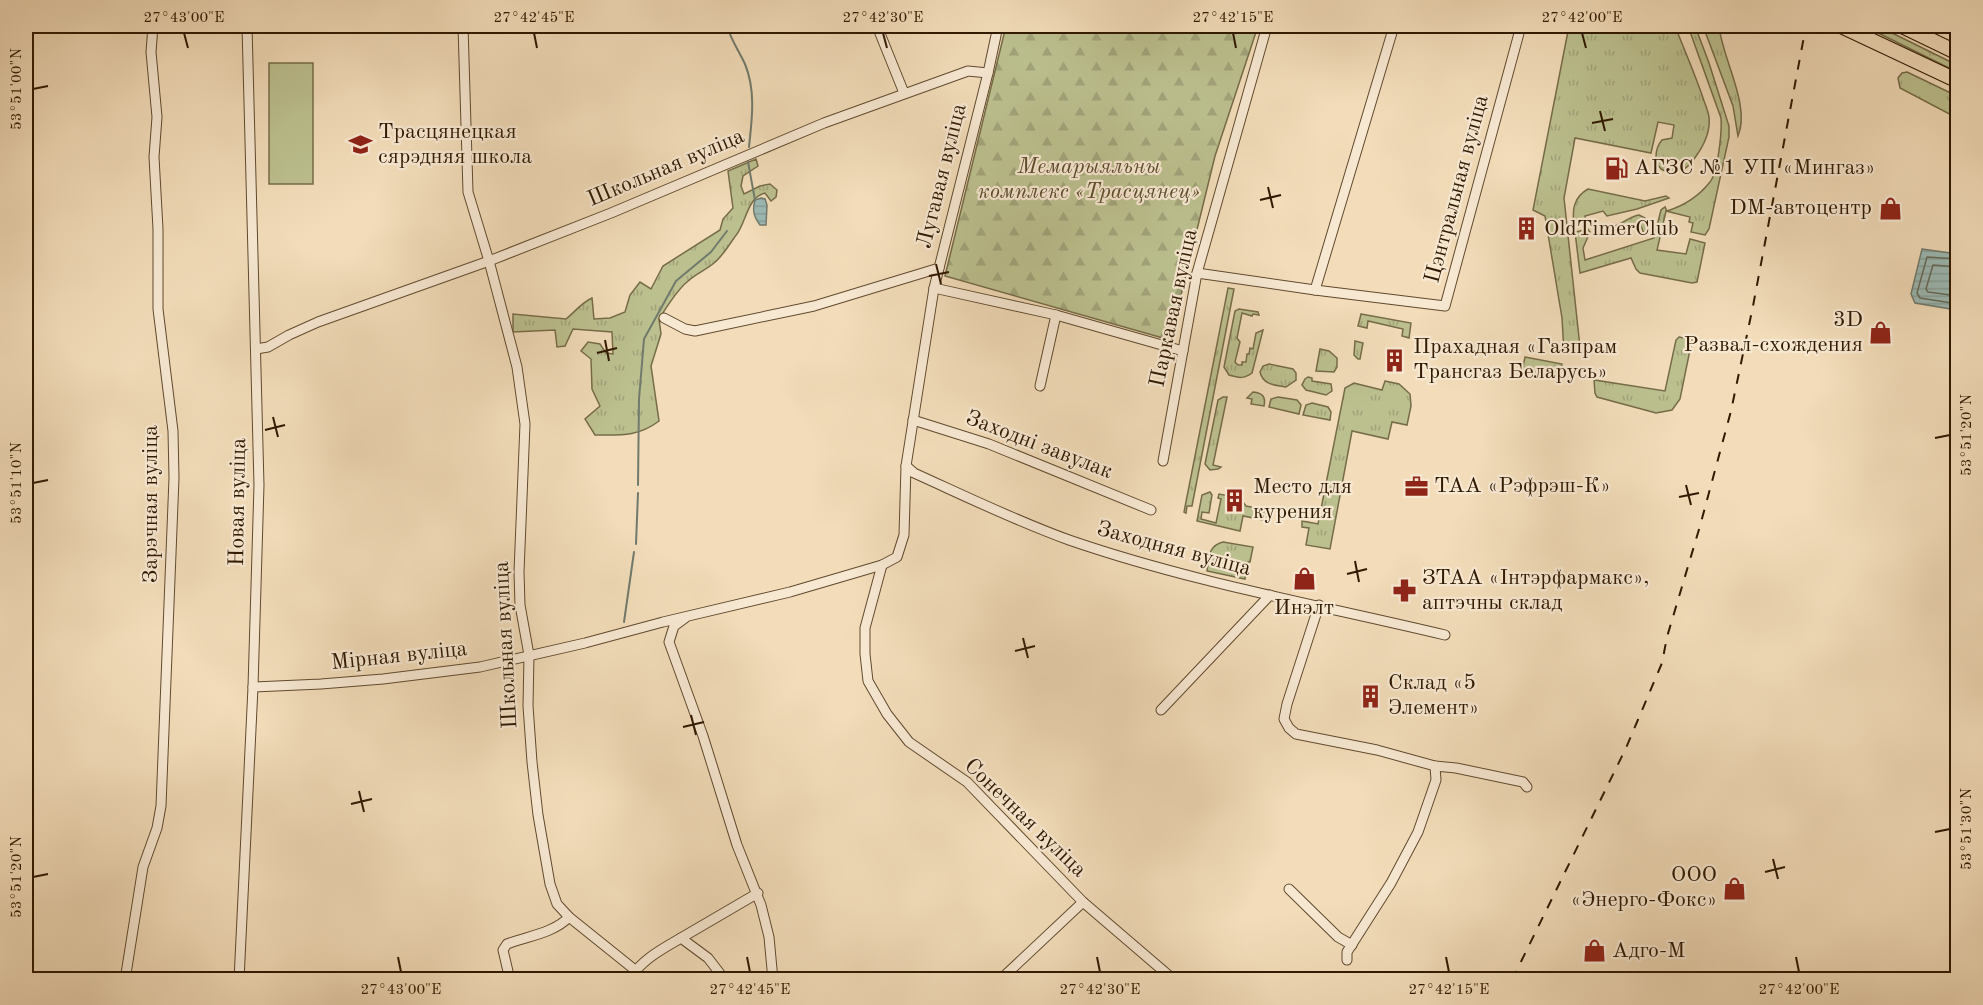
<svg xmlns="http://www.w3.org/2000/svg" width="1983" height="1005" font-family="'Old Standard TT',serif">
  <defs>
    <pattern id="grass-tufts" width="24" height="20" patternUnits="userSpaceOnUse" patternTransform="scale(1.5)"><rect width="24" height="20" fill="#bcc08f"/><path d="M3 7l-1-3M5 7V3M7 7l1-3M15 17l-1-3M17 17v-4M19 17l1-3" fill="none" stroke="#a2a47a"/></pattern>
    <pattern id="forest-firs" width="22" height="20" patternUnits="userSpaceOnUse" patternTransform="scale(1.5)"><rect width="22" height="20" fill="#bcc08f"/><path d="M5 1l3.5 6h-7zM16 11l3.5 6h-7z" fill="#a2a47a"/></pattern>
    <pattern id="water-rules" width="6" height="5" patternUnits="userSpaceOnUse" patternTransform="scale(1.5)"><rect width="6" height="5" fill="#9cbab5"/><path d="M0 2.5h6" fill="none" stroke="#879f9a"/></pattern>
  </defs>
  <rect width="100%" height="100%" fill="#f2dcb9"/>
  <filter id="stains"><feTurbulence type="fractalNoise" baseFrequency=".00333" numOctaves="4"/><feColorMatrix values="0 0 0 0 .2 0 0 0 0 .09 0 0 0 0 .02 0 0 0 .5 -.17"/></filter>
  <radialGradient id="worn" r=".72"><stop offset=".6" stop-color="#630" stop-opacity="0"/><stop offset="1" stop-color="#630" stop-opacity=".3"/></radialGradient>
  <g fill="url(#grass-tufts)" stroke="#766c48" stroke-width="1.5">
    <path d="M1569,26H1675C1684,49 1694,72 1702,95C1704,102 1708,110 1709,117C1711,134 1700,152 1690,164C1685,170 1673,174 1665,171C1652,166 1655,148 1662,140L1672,138L1674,125L1658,122L1651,153L1575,138L1564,198L1580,347L1573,352H1564L1562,318L1545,216L1533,210Z"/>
    <path d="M1688,26H1695L1709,63L1729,126V137L1709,229L1705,235L1691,232L1693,223L1689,222L1690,217L1666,211L1657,250L1686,254L1690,239L1705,243L1697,282L1692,283L1640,273L1636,269L1631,258L1580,273L1575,232L1588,229L1590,232L1583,248L1585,260L1654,238L1661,210L1665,207L1667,211C1683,206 1699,196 1710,182C1718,172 1722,132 1721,118Z"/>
    <path d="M1703,26H1719C1722,58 1751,106 1738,136L1733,106Z"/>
    <polygon points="1864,26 1878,26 1957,65 1957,72"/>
    <polygon points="1907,72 1957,96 1957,118 1900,88 1898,78 1902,73"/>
    <path d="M756,159L758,166L743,176L741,186L744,194L760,186L770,184L777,190L776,197L771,201L765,193C747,198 747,220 737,234C730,243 723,256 714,263C706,270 695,274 687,282C676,291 667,307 659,319L661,334L651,366L659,421C638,437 620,435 595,435L585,419L600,406L592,389L591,359L581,351L588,342L600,344L606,353L613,354L612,332L573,329L565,346L557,347L555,330L513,332V314L566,319C576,311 581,303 592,298L594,319L610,318L625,312L630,295L640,282L651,289L663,266L720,230L723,219L733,208L728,171Z"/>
    <path d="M1588,189L1645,201L1666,196L1669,198L1637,209L1607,216L1603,211L1585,216L1586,221L1574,224C1572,209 1574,197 1588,189Z"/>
    <path d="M1639,215L1645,218L1648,224L1647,230L1644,234L1641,226L1615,234L1613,227C1623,223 1629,217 1639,215Z"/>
    <polygon points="1228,288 1234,289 1192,506 1187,506 1186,513 1184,512"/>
    <path d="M1239,309L1258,312L1259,315L1253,314L1252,316L1242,313L1237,338L1240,342L1235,362L1238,365H1242V362H1246L1247,354H1249L1250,348L1253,349L1256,333L1263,330L1252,373C1244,379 1239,378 1229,375L1224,367L1235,311Z"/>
    <polygon points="1361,314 1411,323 1409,338 1402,336 1403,329 1368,321 1367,328 1358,326"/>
    <polygon points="1679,337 1692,340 1680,399 1672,410 1656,413 1597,397 1595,393 1594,380 1665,391 1676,340"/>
    <polygon points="1355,341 1363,343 1360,359 1358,359 1354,355"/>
    <polygon points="1320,349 1329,351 1337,358 1337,367 1334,372 1316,371"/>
    <polygon points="1525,357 1562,364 1560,378 1521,377"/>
    <path d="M1269,364L1293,369L1296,373V380L1286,387C1275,385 1263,385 1260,372L1263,366Z"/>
    <polygon points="1308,377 1312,378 1312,381 1331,384 1332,391 1326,395 1306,390 1302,385 1305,379"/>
    <polygon points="1385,381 1399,384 1410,394 1411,406 1407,425 1392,422 1388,439 1352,431 1330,549 1306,545 1309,528 1302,527 1302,521 1318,524 1345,388 1354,383 1382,390"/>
    <path d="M1253,392C1263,393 1266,397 1264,406L1251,404L1252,399L1247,398Z"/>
    <polygon points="1223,397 1227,397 1213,465 1221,467 1218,469 1210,470 1205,464 1218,400"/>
    <polygon points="1278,397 1297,400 1301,405 1299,414 1269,407 1271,399"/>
    <polygon points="1312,403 1328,407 1331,412 1330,420 1303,415 1306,405"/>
    <polygon points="1210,492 1212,495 1209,513 1202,512 1201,519 1216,523 1221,499 1218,498 1219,494 1240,498 1246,506 1271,511 1269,521 1243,516 1240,531 1197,521 1202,495"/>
    <path d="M1223,542L1253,547L1250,562H1248L1245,579L1207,571C1209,557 1208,546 1223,542Z"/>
  </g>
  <polygon fill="url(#forest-firs)" stroke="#766c48" stroke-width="1.5" points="1006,26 1258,26 1215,156 1170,340 945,276"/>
  <rect fill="#bcc08f" stroke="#766c48" stroke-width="1.5" x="269" y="63" width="44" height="121"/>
  <g fill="url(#water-rules)" stroke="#717a6d" stroke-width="1.5">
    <path d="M761,198L765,199L767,205L766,225H760C754,217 752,210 755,200Z"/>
    <polygon points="1922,249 1957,254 1957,310 1915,303 1911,294"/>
  </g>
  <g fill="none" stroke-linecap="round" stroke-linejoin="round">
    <g stroke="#666a5a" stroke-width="1.5">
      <polyline points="1958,259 1927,257 1917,293 1920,298 1958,304"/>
      <polyline points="1958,267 1933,265 1926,289 1928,292 1958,296"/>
    </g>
    <g stroke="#717a6d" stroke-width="2">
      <path d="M727,26C731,40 739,51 745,64C756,91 752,119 749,147"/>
      <polyline points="748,162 755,200"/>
      <polyline points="638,485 639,399 644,339 676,281 711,252 727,231"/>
      <polyline points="636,544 638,493"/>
      <polyline points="624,622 634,552"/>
    </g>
    <defs>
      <g id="minor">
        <polyline points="463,26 468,192 489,261 517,367 525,424 519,572 520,605 529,655 528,706 532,762 538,815 550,884 557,904 569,917 635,970"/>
        <polyline points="877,26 904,93"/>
        <polyline points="1197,273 1315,290 1445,306 1521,26"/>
        <polyline points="934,288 1056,315 1183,351"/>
        <polyline points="1315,290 1394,26"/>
        <polyline points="664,318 685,329 695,331 814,306 939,268"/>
        <polyline points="256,349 268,347 289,335 318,322 489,261 611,213 824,123 968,71 988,73"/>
        <polyline points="1040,386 1056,315"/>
        <polyline points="913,420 989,444 1151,510"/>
        <polyline points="1163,461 1197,273 1267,26"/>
        <path d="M906,466L914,473C965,496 1016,521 1069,540C1191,582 1319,605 1445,635"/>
        <polyline points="882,565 865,628 865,654 868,681 887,714 909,742 967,782 1083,902 1174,980"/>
        <polyline points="1319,605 1287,704 1284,719 1289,728 1296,734 1377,750 1435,766 1456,768 1523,782 1527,787"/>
        <polyline points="685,618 674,626 669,642 703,736 737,845 761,905 769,937 773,980"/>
        <polyline points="253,687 321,684 383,679 480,667 585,643 663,622 790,592 882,565 897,557 904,535 906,466 934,288 988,73 998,26"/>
        <polyline points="1161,710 1270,595"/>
        <polyline points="1289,889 1338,937 1352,945"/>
        <polyline points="681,938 758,893"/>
        <polyline points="1347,960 1347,952 1391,883 1418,832 1436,780 1435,766"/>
        <polyline points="125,980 143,867 157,828 161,806 174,478 173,431 158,309 158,229 154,157 157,117 151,52 153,26"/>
        <polyline points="239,980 253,687 259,485 247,26"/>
        <path d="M510,980L503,950L507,944C528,936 554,933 569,917"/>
        <path d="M629,980C641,960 662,949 681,938L708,958L725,980"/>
        <polyline points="1000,980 1083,902"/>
      </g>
      <g id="highway">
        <polyline points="1841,26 1958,81"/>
        <polyline points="1902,26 1958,53"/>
      </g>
    </defs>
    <use href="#minor" stroke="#604a2e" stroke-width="11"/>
    <use href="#highway" stroke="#301900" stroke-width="16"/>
    <use href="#minor" stroke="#f7e8d2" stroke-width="9"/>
    <use href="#highway" stroke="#f2dcb9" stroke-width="14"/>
    <polyline stroke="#301900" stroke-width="2" stroke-dasharray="10 10" stroke-linecap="butt" points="1512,980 1626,748 1662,663 1667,637 1700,526 1731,411 1753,306 1806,26"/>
  </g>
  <path fill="none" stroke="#301900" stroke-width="2" d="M184,33L188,48M534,33L537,48M883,33L887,48M1233,33L1236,48M1582,33L1586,48M33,89L48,86M1600,111L1605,131M1592,123L1613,119M1268,187L1273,208M1260,200L1281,195M936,264L941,284M929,276L949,272M605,340L609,361M597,353L617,348M273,417L278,437M265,430L285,425M1935,438L1950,435M33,483L48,480M1686,485L1691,505M1679,497L1699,493M1355,561L1359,582M1347,574L1367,569M1023,638L1028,658M1015,651L1035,646M691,715L696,735M683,727L704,722M359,791L364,812M351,804L372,799M1935,832L1950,829M1773,859L1778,879M1765,872L1785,867M33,877L48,874M398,957L401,972M747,957L750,972M1097,957L1100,972M1446,957L1449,972M1796,957L1799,972"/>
  <defs>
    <symbol id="school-bare" viewBox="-9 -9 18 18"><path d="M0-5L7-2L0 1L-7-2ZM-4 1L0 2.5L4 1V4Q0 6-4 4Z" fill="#8f2418" stroke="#f7e8d2" stroke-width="2.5" paint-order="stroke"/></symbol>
    <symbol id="fuel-bare" viewBox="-9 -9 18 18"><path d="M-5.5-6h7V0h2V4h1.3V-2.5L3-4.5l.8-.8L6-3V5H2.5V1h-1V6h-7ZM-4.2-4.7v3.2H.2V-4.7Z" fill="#8f2418" stroke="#f7e8d2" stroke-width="2.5" paint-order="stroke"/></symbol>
    <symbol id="shop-bare" viewBox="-9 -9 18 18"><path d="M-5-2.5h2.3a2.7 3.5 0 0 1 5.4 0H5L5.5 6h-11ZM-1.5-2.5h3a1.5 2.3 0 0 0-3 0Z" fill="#8f2418" stroke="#f7e8d2" stroke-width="2.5" paint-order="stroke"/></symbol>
    <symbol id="building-bare" viewBox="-9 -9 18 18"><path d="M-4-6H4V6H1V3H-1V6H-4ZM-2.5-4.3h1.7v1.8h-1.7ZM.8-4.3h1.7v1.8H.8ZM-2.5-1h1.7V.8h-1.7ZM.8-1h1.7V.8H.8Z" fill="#8f2418" stroke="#f7e8d2" stroke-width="2.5" paint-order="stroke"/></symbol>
    <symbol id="office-bare" viewBox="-9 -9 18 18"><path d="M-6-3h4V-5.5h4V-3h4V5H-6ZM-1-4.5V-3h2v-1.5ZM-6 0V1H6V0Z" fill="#8f2418" stroke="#f7e8d2" stroke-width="2.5" paint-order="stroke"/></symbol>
    <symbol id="pharmacy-bare" viewBox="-9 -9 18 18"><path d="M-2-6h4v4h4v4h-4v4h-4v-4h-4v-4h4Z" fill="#8f2418" stroke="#f7e8d2" stroke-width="2.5" paint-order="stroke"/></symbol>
  </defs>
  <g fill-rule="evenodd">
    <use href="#school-bare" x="344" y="128" width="33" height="33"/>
    <use href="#fuel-bare" x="1600" y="152" width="33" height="33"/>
    <use href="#shop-bare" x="1874" y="192" width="33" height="33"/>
    <use href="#building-bare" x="1510" y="212" width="33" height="33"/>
    <use href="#shop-bare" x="1864" y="316" width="33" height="33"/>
    <use href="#building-bare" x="1378" y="344" width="33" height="33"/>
    <use href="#office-bare" x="1400" y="470" width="33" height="33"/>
    <use href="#building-bare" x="1218" y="484" width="33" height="33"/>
    <use href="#shop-bare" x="1288" y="562" width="33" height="33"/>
    <use href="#pharmacy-bare" x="1388" y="574" width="33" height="33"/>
    <use href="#building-bare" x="1354" y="680" width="33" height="33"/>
    <use href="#shop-bare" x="1718" y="872" width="33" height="33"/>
    <use href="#shop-bare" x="1578" y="934" width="33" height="33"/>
  </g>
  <g text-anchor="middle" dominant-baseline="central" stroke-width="4.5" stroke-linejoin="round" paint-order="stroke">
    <g font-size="22" fill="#301900" stroke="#f7e8d2" text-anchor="start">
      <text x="378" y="132">Трасцянецкая<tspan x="378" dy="25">сярэдняя школа</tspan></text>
      <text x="1634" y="168">АГЗС №1 УП «Мингаз»</text>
      <text x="1872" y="208" text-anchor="end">DM-автоцентр</text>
      <text x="1544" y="229">OldTimerClub</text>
      <text x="1863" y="320" text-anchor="end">3D<tspan x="1863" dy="25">Развал-схождения</tspan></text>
      <text x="1413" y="347">Прахадная «Газпрам<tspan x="1413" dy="25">Трансгаз Беларусь»</tspan></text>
      <text x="1434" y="486">ТАА «Рэфрэш-К»</text>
      <text x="1253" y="487">Место для<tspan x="1253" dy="25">курения</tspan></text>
      <text x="1422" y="578">ЗТАА «Інтэрфармакс»,<tspan x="1422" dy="25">аптэчны склад</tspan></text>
      <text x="1304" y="608" text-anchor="middle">Инэлт</text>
      <text x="1388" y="683">Склад «5<tspan x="1388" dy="25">Элемент»</tspan></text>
      <text x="1717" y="875" text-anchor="end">ООО<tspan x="1717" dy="25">«Энерго-Фокс»</tspan></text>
      <text x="1612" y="951">Адго-М</text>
    </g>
    <g font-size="22" font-style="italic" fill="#5a4b2b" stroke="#f7e8d2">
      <text x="1089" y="167">Мемарыяльны<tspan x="1089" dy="25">комплекс «Трасцянец»</tspan></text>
    </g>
    <g font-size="22" fill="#301900" stroke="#f7e8d2">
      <text transform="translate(666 168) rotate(-23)">Школьная вуліца</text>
      <text transform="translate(942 176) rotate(-76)">Лугавая вуліца</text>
      <text transform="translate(1457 189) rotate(-75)">Цэнтральная вуліца</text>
      <text transform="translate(1174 308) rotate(-78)">Паркавая вуліца</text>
      <text transform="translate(1039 445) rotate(21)">Заходні завулак</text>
      <text transform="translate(238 502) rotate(-89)">Новая вуліца</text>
      <text transform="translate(151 504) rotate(-90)">Зарэчная вуліца</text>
      <text transform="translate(1174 549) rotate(15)">Заходняя вуліца</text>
      <text transform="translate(506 645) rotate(-93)">Школьная вуліца</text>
      <text transform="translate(399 656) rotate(-6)">Мірная вуліца</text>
      <text transform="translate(1025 818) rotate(44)">Сонечная вуліца</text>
    </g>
  </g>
  <rect width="1983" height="1005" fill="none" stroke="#f2dcb9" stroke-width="66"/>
  <rect x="33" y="33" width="1917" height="939" fill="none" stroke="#301900" stroke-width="2"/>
  <g font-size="15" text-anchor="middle" fill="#301900">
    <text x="184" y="22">27°43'00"E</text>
    <text x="534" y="22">27°42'45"E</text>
    <text x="883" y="22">27°42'30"E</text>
    <text x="1233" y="22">27°42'15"E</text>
    <text x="1582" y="22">27°42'00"E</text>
    <text transform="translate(16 89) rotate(-90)" y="5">53°51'00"N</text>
    <text transform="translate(1966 435) rotate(-90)" y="5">53°51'20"N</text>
    <text transform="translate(16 483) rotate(-90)" y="5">53°51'10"N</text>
    <text transform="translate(1966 829) rotate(-90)" y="5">53°51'30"N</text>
    <text transform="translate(16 877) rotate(-90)" y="5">53°51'20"N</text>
    <text x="401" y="994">27°43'00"E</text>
    <text x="750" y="994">27°42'45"E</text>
    <text x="1100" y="994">27°42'30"E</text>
    <text x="1449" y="994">27°42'15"E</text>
    <text x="1799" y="994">27°42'00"E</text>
  </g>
  <rect width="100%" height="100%" filter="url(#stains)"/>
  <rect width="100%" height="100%" fill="url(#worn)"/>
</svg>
